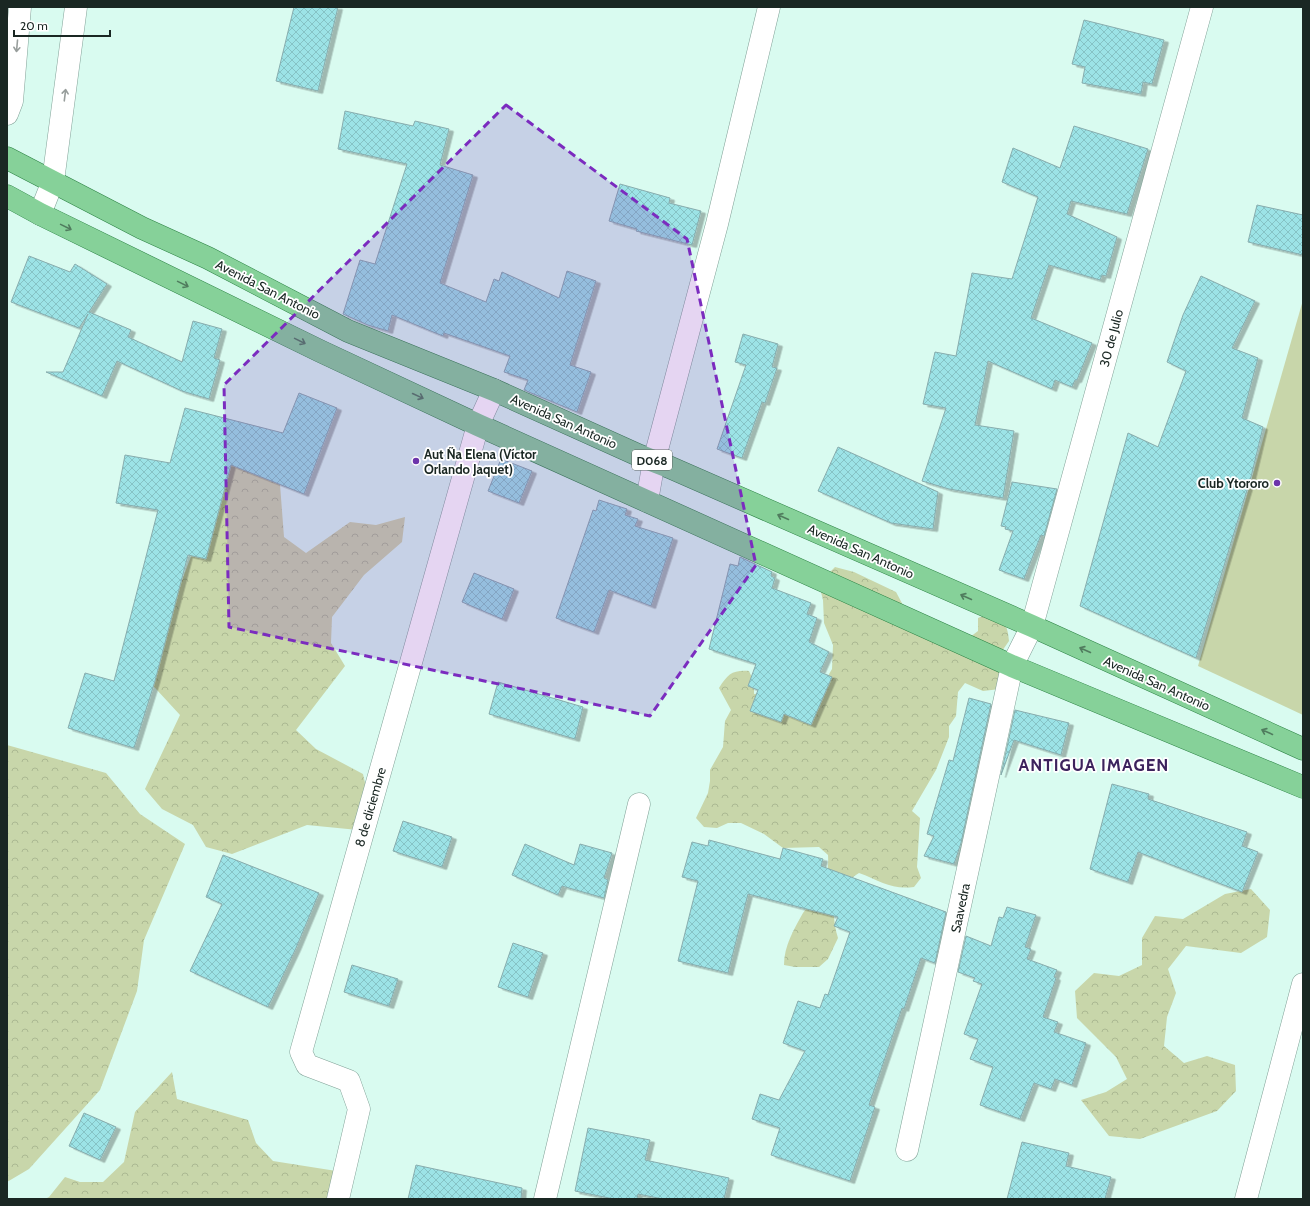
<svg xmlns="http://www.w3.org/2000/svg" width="1310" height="1206" font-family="Cabin,sans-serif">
  <defs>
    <pattern id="forest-crowns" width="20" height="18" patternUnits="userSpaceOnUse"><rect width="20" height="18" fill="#c8d6aa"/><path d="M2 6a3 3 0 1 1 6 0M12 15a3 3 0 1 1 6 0" fill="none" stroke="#abb892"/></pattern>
    <pattern id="building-cross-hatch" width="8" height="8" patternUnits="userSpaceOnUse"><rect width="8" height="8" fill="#9ce3e6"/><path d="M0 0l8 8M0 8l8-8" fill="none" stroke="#86c3c5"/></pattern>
    <filter id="shadow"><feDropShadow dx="4.5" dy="2.5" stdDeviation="0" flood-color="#0004"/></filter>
  </defs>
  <rect width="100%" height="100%" fill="#d9fbf0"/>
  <g fill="url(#forest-crowns)">
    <polygon points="231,452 278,458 284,537 306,553 350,522 376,525 405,517 402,542 364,575 332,617 331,643 345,666 296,730 316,749 363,774 370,805 358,830 307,825 232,854 206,847 193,825 162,809 145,789 180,715 145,677"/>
    <path d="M835,567L854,572L896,592L904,607L957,647L978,631V618L990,613C1004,619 1008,626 1009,641L1002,651L1000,689L983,691L965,683L958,692L956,716L949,726V737L936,770L912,811L920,818L917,867L921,878L914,887C891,890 881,881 859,873C854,876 848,880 844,884C830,898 833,922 838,938L828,959L819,967H795L784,965C784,946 794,929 803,913C806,908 812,903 815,898C826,885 829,871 828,855L819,847L783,848L764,834L741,823H728L717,828L704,827L696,818L708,793L710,781V770L723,747L725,721L731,710L719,688C728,674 732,670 749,671L754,682V694L802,689L825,681L832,669L833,645L824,623L823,600L820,588L824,578Z"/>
    <polygon points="7,745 106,773 140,814 185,844 144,940 137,991 100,1090 29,1169 7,1182"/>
    <polygon points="1251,889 1270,910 1267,937 1241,953 1186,946 1168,969 1176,993 1167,1017 1164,1046 1184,1063 1207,1056 1235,1065 1236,1091 1217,1111 1140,1139 1109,1136 1081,1100 1106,1092 1127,1079 1116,1057 1077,1018 1075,991 1094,973 1119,976 1142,965 1142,938 1155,916 1183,919 1225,894"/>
    <polygon points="172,1072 177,1099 248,1120 256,1143 273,1161 349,1173 341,1196 321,1199 45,1199 49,1197 65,1177 80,1182 103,1182 124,1162 135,1112"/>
  </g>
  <polygon fill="#c8d6aa" points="1303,300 1303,715 1198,666"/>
  <g fill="url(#building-cross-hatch)" stroke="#88acad" filter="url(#shadow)">
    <polygon points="294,7 338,7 318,91 276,81"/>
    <polygon points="1084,20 1164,40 1152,84 1143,82 1141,94 1082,83 1085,67 1072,64"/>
    <polygon points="345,111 413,126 415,121 449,129 440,165 473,175 440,283 486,302 494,279 499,281 502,272 559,298 567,271 596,281 570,365 591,372 577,412 524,390 528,380 504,372 510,356 444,333 443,336 392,315 388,331 368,325 343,314 360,260 375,264 407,164 338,149"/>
    <polygon points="1074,126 1148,149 1127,214 1071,201 1067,214 1117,237 1106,276 1102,275 1100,280 1049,265 1031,318 1092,343 1077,380 1075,380 1072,387 1055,380 1052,389 988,361 975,425 1014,431 1003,498 949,489 922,481 946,408 923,404 935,352 956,356 972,273 1012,279 1038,197 1002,182 1013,148 1060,168"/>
    <polygon points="620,184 670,198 669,203 701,211 692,245 636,231 637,229 609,221"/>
    <polygon points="1257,205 1303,215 1303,255 1248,242"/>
    <polygon points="29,256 70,272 75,264 107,284 89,312 131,330 128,337 182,362 193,321 222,329 214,358 220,360 209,399 182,391 117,361 102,396 46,372 63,372 88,314 79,328 11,302"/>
    <polygon points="1201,276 1255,301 1232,348 1258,358 1242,418 1263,427 1251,477 1196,658 1080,606 1128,433 1158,447 1186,371 1167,362 1183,315"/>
    <polygon points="743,334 778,344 772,367 777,368 765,403 762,402 742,458 717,449 746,365 735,362"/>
    <polygon points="299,393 337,408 304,494 231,465 206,559 188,555 155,681 134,748 68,728 85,673 114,681 158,510 116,503 125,455 170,463 185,408 283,433"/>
    <polygon points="838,447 938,492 933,529 891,523 818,491"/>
    <polygon points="501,459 532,471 519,503 488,491"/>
    <polygon points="1012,482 1057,489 1044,536 1041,535 1024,579 999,570 1013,531 1005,529 1006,527 1001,526"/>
    <polygon points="599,500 627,509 625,515 638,519 635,526 673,538 651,606 609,590 594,632 556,618 593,510 596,511"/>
    <polygon points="740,557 772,572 771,576 775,578 772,588 811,603 807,614 817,618 809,642 829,652 820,672 832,677 811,725 784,714 781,722 750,711 758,690 748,686 756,664 709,649 730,564 738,566"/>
    <polygon points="474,573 514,589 502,619 462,602"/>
    <polygon points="498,682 583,707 575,739 489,714"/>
    <polygon points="969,698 991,704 961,843 954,864 924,856 934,836 927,834 949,760 953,761"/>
    <polygon points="1015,710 1069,723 1061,755 1014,740 1001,775"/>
    <polygon points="1112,784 1149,794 1148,799 1247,832 1242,846 1258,852 1242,892 1138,852 1128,882 1090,869"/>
    <polygon points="403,821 452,837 442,867 393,851"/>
    <polygon points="709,840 780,859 783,848 823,859 821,866 946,912 935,963 921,958 904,1009 902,1008 869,1105 875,1107 850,1181 771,1155 780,1128 752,1119 760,1094 779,1100 805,1051 783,1043 798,1001 820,1008 825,994 828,995 850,932 834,926 838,917 748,894 728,973 678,961 698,881 682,877 692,842 708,846"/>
    <polygon points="525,844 574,865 580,844 612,853 604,878 608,880 604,898 562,886 558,895 512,875"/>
    <polygon points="223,855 319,893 296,948 268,1007 190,971 222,904 206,897"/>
    <polygon points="1007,907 1036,915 1025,947 1031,949 1027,959 1057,970 1054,977 1056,978 1043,1017 1058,1022 1054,1032 1086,1043 1072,1085 1055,1079 1051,1089 1034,1083 1020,1119 980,1105 993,1067 970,1059 978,1039 964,1034 982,984 973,981 975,978 958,972 966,936 991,946 999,917 1003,918"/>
    <polygon points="513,943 543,953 528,997 498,987"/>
    <polygon points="352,965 398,979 389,1006 344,992"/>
    <polygon points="84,1113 116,1127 100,1160 69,1146"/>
    <polygon points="588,1128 650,1140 645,1160 729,1178 724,1199 663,1199 638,1194 637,1199 614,1199 575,1191"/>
    <polygon points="1022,1142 1069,1153 1066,1166 1111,1177 1105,1199 1007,1199"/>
    <polygon points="416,1165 522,1188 521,1199 408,1199"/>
  </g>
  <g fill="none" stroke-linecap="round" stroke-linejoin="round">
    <defs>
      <g id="minor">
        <polyline points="7,114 12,101 20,7"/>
        <polyline points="40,214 53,181 76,7"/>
        <polyline points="647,501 654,461 717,224 769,7"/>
        <polyline points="907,1150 1012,666 1032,626 1202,7"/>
        <polyline points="338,1199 359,1109 349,1081 307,1065 301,1052 478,425 494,390"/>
        <polyline points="545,1199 639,804"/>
        <polyline points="1246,1199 1303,984"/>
      </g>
      <g id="major">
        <polyline points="7,158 142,228 208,258 348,331 494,390 638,455 669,467 1032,626 1303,749"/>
        <polyline points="7,196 40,214 320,351 478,425 1012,666 1303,787"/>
      </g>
    </defs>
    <use href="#minor" stroke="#81a197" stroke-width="23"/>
    <use href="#major" stroke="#2c8244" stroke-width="23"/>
    <use href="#minor" stroke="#fff" stroke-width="22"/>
    <use href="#major" stroke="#86d199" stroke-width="22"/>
  </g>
  <defs><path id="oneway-shaft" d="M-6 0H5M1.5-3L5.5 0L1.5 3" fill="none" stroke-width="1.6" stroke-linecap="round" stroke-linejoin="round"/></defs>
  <g stroke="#989e9c">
    <use href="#oneway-shaft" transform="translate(17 46) rotate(95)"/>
    <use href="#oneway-shaft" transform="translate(65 95) rotate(-83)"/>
  </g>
  <g stroke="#507c5e">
    <use href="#oneway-shaft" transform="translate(66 227) rotate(26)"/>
    <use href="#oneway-shaft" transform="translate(183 284) rotate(26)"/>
    <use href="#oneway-shaft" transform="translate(300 341) rotate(26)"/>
    <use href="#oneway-shaft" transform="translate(418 396) rotate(25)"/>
    <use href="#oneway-shaft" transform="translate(783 517) rotate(-156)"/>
    <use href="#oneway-shaft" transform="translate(966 597) rotate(-156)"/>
    <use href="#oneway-shaft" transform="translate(1085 650) rotate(-156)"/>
    <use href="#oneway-shaft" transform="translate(1267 732) rotate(-156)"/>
  </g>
  <path fill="#7b2cbf" fill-opacity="0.2" stroke="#7b2cbf" stroke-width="3" stroke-dasharray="8 5" stroke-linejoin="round" d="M506,105L687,239L756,565L650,716L229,627L224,385Z"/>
  <g fill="#6c34ab" stroke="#fff" stroke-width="1.5">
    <circle cx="416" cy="461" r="4"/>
    <circle cx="1277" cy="483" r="4"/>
  </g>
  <g text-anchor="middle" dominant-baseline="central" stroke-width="3.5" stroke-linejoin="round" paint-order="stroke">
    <rect fill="#fff" stroke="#5f6865" stroke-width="1" x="632" y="450" width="40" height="20" rx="3"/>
    <g font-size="12" font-weight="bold" fill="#1a2723">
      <text x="652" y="460">D068</text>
    </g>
    <g font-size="13" fill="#1a2723" stroke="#fff">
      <text transform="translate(268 289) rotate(27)">Avenida San Antonio</text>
      <text transform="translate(1111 338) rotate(-75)">30 de Julio</text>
      <text transform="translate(564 421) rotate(24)">Avenida San Antonio</text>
      <text transform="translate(861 551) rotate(24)">Avenida San Antonio</text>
      <text transform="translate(1157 683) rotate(24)">Avenida San Antonio</text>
      <text transform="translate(370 807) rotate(-74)">8 de diciembre</text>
      <text transform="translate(960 908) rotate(-78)">Saavedra</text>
    </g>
    <g font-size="13" font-weight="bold" fill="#1a2723" stroke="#fff" text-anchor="start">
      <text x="424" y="454">Aut Ña Elena (Víctor<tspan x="424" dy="15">Orlando Jaquet)</tspan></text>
      <text x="1269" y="483" text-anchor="end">Club Ytororo</text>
    </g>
    <g font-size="17" font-weight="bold" letter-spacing="1" fill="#3c235d" stroke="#fff">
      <text x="1094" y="765">ANTIGUA IMAGEN</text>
    </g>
  </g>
  <rect width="1310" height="1206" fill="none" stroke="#1a2723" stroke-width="16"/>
  <path d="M14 30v6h96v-6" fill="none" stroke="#1a2723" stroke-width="2"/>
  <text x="20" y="30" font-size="12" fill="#1a2723" stroke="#ffffff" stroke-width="3" paint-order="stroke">20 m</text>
</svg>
